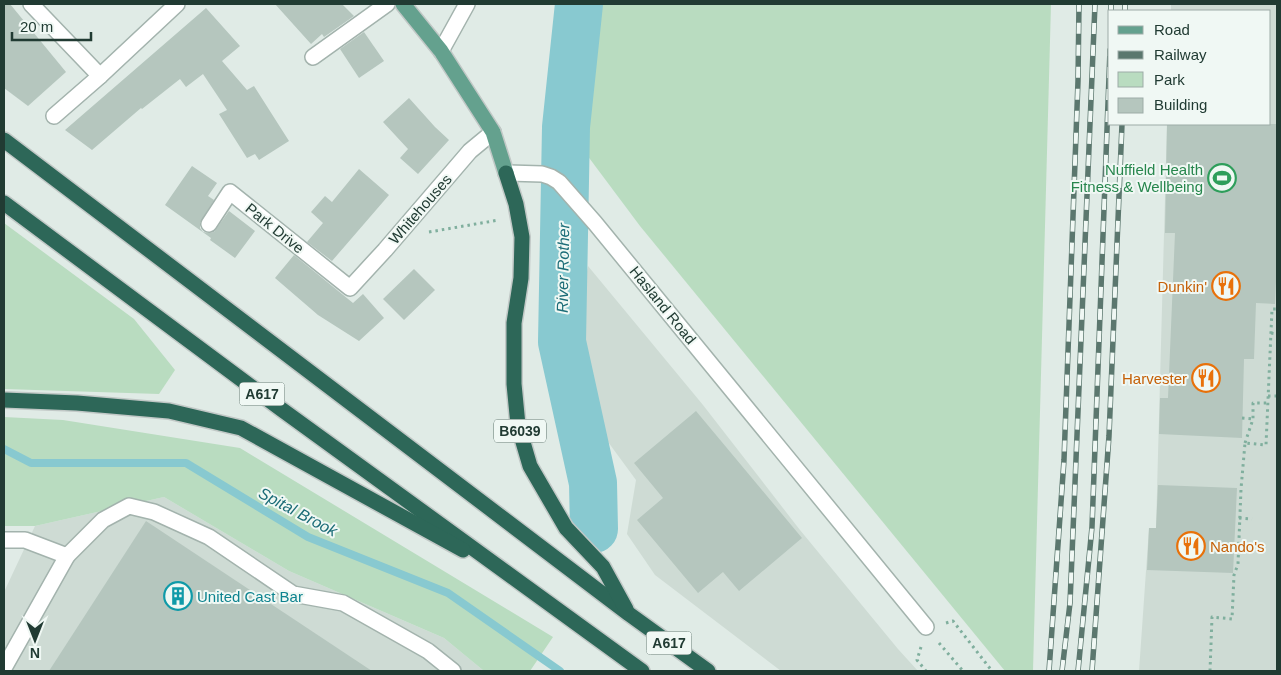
<svg xmlns="http://www.w3.org/2000/svg" width="1281" height="675" font-family="Arial,sans-serif">
  <rect width="100%" height="100%" fill="#e0ebe6"/>
  <g fill="#cedbd4">
    <polygon points="1171,4 1277,4 1277,671 1139,671 1149,528 1156,528 1167,124 1270,124 1270,11 1171,11"/>
    <polygon points="588,266 703,405 800,530 898,649 918,671 781,671 655,575 627,534 636,480 589,416 575,330"/>
    <polygon points="164,497 289,571 444,638 484,671 4,671 4,592 35,526"/>
  </g>
  <g fill="#b9dcc0">
    <polygon points="579,4 1051,4 1033,671 1005,671 640,226 566,127"/>
    <polygon points="4,223 134,319 175,370 159,394 4,389"/>
    <polygon points="4,417 63,420 240,448 553,637 530,671 484,671 444,638 289,571 164,497 35,526 4,526"/>
  </g>
  <g fill="none" stroke-linecap="round" stroke-linejoin="round">
    <polyline stroke="#88c9d0" stroke-width="8" points="4,449 31,463 186,463 308,537 448,593 560,671"/>
    <polyline stroke="#88c9d0" stroke-width="48" points="579,4 566,127 562,342 593,483 594,529"/>
  </g>
  <g fill="#b5c6be">
    <polygon points="4,4 10,4 66,72 28,106 4,88"/>
    <polygon points="275,4 342,4 354,16 324,37 322,34 311,44"/>
    <polygon points="206,8 240,46 222,61 247,90 254,86 289,141 259,160 255,154 247,158 219,114 227,110 203,74 186,87 180,79 142,109 141,108 92,150 65,130"/>
    <polygon points="364,32 384,61 359,78 340,49"/>
    <polygon points="409,98 435,127 449,140 418,174 400,158 408,149 383,122"/>
    <polygon points="1167,124 1277,124 1277,259 1275,304 1256,303 1254,359 1244,359 1242,438 1159,434 1160,398 1168,398 1175,233 1165,233"/>
    <polygon points="192,166 217,183 208,196 214,200 200,223 200,228 203,232 209,233 214,232 229,211 255,231 235,258 210,240 211,238 165,205"/>
    <polygon points="359,169 389,195 332,261 307,242 323,223 311,212 325,196 332,202"/>
    <polygon points="294,255 353,303 363,294 384,318 359,341 318,315 275,278"/>
    <polygon points="414,269 435,290 404,320 383,299"/>
    <polygon points="696,411 802,538 739,591 723,572 698,593 637,520 663,498 634,463"/>
    <polygon points="1158,485 1237,488 1233,573 1147,570 1149,528 1156,528"/>
    <polygon points="146,521 372,671 49,671"/>
  </g>
  <g fill="none" stroke-linecap="round" stroke-linejoin="round">
    <defs>
      <g id="minor">
        <polyline points="31,4 100,76"/>
        <polyline points="441,51 467,4"/>
        <polyline points="313,57 387,4"/>
        <polyline points="54,116 100,76 177,4"/>
        <polyline points="506,173 542,174 551,177 559,182 595,223 926,627"/>
        <polyline points="209,224 230,192 350,288 385,250 470,151 493,132"/>
        <polyline points="4,540 25,540 67,556 103,520 129,506 154,512 209,537 293,594 343,603 428,651 453,671"/>
        <polyline points="4,668 67,556"/>
      </g>
      <polyline id="major" points="403,4 441,51 493,132 506,173"/>
      <g id="highway">
        <polyline points="4,140 629,614 708,671"/>
        <polyline points="506,173 516,204 522,237 521,278 514,323 514,384 518,425 530,466 566,528 603,567 626,609"/>
        <polyline points="4,203 281,409 642,671"/>
        <polyline points="4,400 77,403 169,411 241,428 463,550"/>
      </g>
    </defs>
    <use href="#minor" stroke="#a3b3ad" stroke-width="18"/>
    <use href="#major" stroke="#c1c8c6" stroke-width="18"/>
    <use href="#highway" stroke="#c1c8c6" stroke-width="18"/>
    <g stroke="#80af9e" stroke-width="3" stroke-dasharray="2.5 4" stroke-linecap="butt">
      <polyline points="429,232 499,220"/>
      <polyline points="1271,333 1277,334"/>
      <polyline points="1268,396 1277,396"/>
      <polyline points="1242,418 1253,419"/>
      <polyline points="1245,443 1253,419 1253,403 1268,403"/>
      <polyline points="1239,518 1252,519"/>
      <polyline points="946,623 953,621 992,671"/>
      <polyline points="939,643 963,671"/>
      <polyline points="921,647 917,660 926,671"/>
      <polyline points="1210,671 1212,617 1232,619 1234,575 1238,564 1241,489 1245,443 1266,445 1272,309 1277,309"/>
    </g>
    <use href="#minor" stroke="#fff" stroke-width="15"/>
    <use href="#major" stroke="#64a18e" stroke-width="15"/>
    <use href="#highway" stroke="#2d6758" stroke-width="15"/>
    <defs>
      <g id="rail">
        <polyline points="1111,4 1111,11"/>
        <polyline points="1125,11 1125,4"/>
        <polyline points="1049,671 1064,460 1078,81 1079,4"/>
        <polyline points="1062,671 1070,603 1095,4"/>
        <polyline points="1078,671 1092,527 1110,50"/>
        <polyline points="1092,671 1109,436 1122,124"/>
      </g>
    </defs>
    <use href="#rail" stroke="#5b776e" stroke-width="5.5"/>
    <use href="#rail" stroke="#f0f8f4" stroke-width="4" stroke-dasharray="11" stroke-linecap="butt"/>
  </g>
  <defs>
    <symbol id="stadium-ring" viewBox="-11 -11 22 22"><circle r="9.5" fill="#f0f8f4" stroke="#2e9e5b" stroke-width="1.5"/><path d="M0-5a6.5 5 0 1 0 0 10a6.5 5 0 1 0 0-10ZM-3.5-1.8h7v3.6h-7Z" fill="#2e9e5b"/></symbol>
    <symbol id="restaurant-ring" viewBox="-11 -11 22 22"><circle r="9.5" fill="#f0f8f4" stroke="#e8710a" stroke-width="1.5"/><path d="M-5-6h1v4h1v-4h1v4h1v-4h1v5L-1.5 .5V6h-2V.5L-5-1ZM5-6V6H3V1.5H1.5Q1.5-4 5-6Z" fill="#e8710a"/></symbol>
    <symbol id="building-ring" viewBox="-11 -11 22 22"><circle r="9.5" fill="#f0f8f4" stroke="#0f9aa8" stroke-width="1.5"/><path d="M-4-6H4V6H1V3H-1V6H-4ZM-2.5-4.3h1.7v1.8h-1.7ZM.8-4.3h1.7v1.8H.8ZM-2.5-1h1.7V.8h-1.7ZM.8-1h1.7V.8H.8Z" fill="#0f9aa8"/></symbol>
  </defs>
  <g fill-rule="evenodd">
    <use href="#stadium-ring" x="1206" y="162" width="32" height="32"/>
    <use href="#restaurant-ring" x="1210" y="270" width="32" height="32"/>
    <use href="#restaurant-ring" x="1190" y="362" width="32" height="32"/>
    <use href="#restaurant-ring" x="1175" y="530" width="32" height="32"/>
    <use href="#building-ring" x="162" y="580" width="32" height="32"/>
  </g>
  <g text-anchor="middle" dominant-baseline="central" stroke-width="4" stroke-linejoin="round" paint-order="stroke">
    <g fill="#f0f8f4" stroke="#5f746d" stroke-width="1">
      <rect x="239.5" y="382.5" width="45" height="23" rx="4"/>
      <rect x="494" y="419.5" width="52" height="23" rx="4"/>
      <rect x="646.5" y="631.5" width="45" height="23" rx="4"/>
    </g>
    <g font-size="14" font-weight="bold" fill="#213b33">
      <text x="262" y="394">A617</text>
      <text x="520" y="431">B6039</text>
      <text x="669" y="643">A617</text>
    </g>
    <g font-size="15" fill="#27864d" stroke="#f0f8f4" text-anchor="end">
      <text x="1203" y="169">Nuffield Health<tspan x="1203" dy="17">Fitness &amp; Wellbeing</tspan></text>
    </g>
    <g font-size="15" fill="#213b33" stroke="#f0f8f4">
      <text transform="translate(420 209) rotate(-49)">Whitehouses</text>
      <text transform="translate(275 228) rotate(39)">Park Drive</text>
      <text transform="translate(663 305) rotate(51)">Hasland Road</text>
    </g>
    <g font-size="15" fill="#c56008" stroke="#f0f8f4" text-anchor="end">
      <text x="1207" y="286">Dunkin'</text>
      <text x="1187" y="378">Harvester</text>
      <text x="1210" y="546" text-anchor="start">Nando's</text>
    </g>
    <g font-size="15" fill="#0d838f" stroke="#f0f8f4" text-anchor="start">
      <text x="197" y="596">United Cast Bar</text>
    </g>
    <g font-size="16" font-style="italic" fill="#1b6c77" stroke="#f0f8f4">
      <text transform="translate(563 268) rotate(-89)">River Rother</text>
      <text transform="translate(298 512) rotate(28)">Spital Brook</text>
    </g>
  </g>
  <rect width="1281" height="675" fill="none" stroke="#213b33" stroke-width="10"/>
  <rect x="1108" y="10" width="162" height="115" fill="#f0f8f4" stroke="#9daca7"/>
  <rect x="1118" y="26" width="25" height="8" fill="#64a18e" stroke="#9daca7"/>
  <text x="1154" y="35" font-size="15" fill="#213b33">Road</text>
  <rect x="1118" y="51" width="25" height="8" fill="#5b776e" stroke="#9daca7"/>
  <text x="1154" y="60" font-size="15" fill="#213b33">Railway</text>
  <rect x="1118" y="72" width="25" height="15" fill="#b9dcc0" stroke="#9daca7"/>
  <text x="1154" y="85" font-size="15" fill="#213b33">Park</text>
  <rect x="1118" y="98" width="25" height="15" fill="#b5c6be" stroke="#9daca7"/>
  <text x="1154" y="110" font-size="15" fill="#213b33">Building</text>
  <g transform="translate(35 640) rotate(180)" stroke="#f0f8f4" stroke-width="4" paint-order="stroke">
  <path d="M0-4L9 19L0 12L-9 19Z" fill="#213b33"/>
  <text y="-8" font-size="14" font-weight="bold" text-anchor="middle" fill="#213b33">N</text>
  </g>
  <path d="M12 32v8h79v-8" fill="none" stroke="#213b33" stroke-width="2.5"/>
  <text x="20" y="32" font-size="15" fill="#213b33" stroke="#f0f8f4" stroke-width="4" paint-order="stroke">20 m</text>
</svg>
